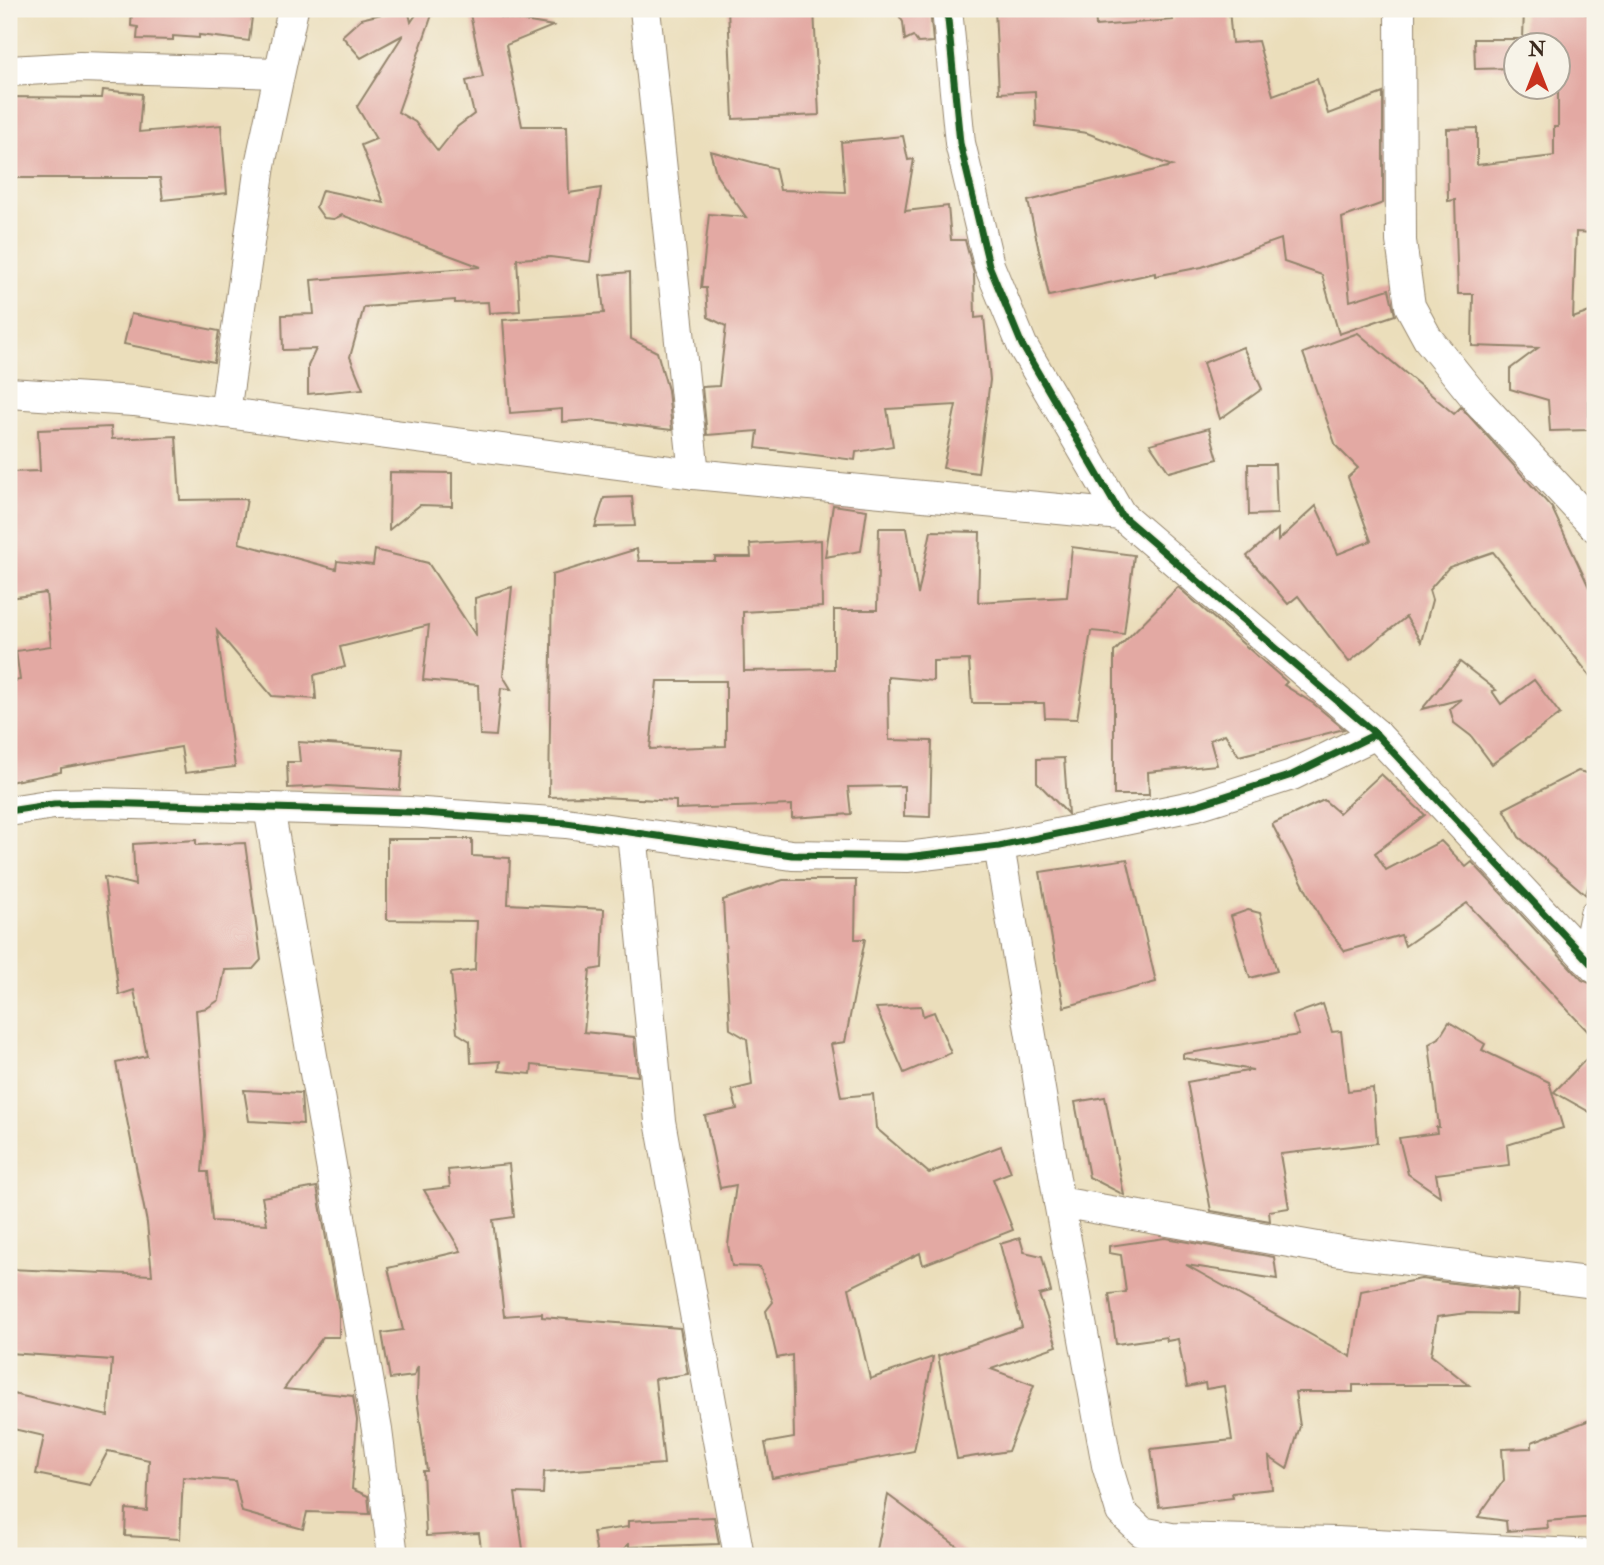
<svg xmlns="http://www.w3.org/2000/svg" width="1604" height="1565" font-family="'IM FELL Double Pica',serif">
  <rect width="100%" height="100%" fill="#f7f3e8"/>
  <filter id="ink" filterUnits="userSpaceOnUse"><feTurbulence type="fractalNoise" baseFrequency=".0143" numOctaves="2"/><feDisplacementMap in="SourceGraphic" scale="14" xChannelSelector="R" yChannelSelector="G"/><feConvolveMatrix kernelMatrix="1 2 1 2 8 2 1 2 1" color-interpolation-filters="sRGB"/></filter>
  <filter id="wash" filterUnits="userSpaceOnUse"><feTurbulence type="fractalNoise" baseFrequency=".00686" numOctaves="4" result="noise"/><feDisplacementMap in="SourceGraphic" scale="28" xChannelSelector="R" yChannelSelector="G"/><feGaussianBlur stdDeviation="1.57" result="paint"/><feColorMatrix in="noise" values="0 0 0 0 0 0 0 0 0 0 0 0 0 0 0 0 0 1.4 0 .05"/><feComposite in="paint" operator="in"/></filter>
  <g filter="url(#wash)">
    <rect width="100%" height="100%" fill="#ebdebb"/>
    <g id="blocks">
      <g fill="#e3a9a3" fill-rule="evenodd">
        <polygon points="132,9 253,9 249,41 199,35 199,38 173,36 173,40 137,39 138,27 131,26"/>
        <polygon points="402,9 408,9 411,22 420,9 434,9 398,112 415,122 438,151 457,127 474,114 466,81 483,77 469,9 498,9 500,17 553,26 506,45 522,126 567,126 569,193 601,188 590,262 550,257 517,259 520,311 489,313 488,302 455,303 455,300 364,307 350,357 363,389 308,394 308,366 316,349 283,350 282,315 314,314 311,280 481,267 342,215 334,219 324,218 316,207 322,190 384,203 361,145 376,139 357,107 403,35 361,58 342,36 361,19"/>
        <polygon points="728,9 814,9 819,115 733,119"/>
        <polygon points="895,9 930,9 933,42 918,43 913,36 905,40 903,22"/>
        <polygon points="995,9 1095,9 1096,26 1173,20 1172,11 1190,9 1229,9 1232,43 1258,41 1273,95 1317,79 1328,114 1383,93 1383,203 1342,218 1350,301 1389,289 1395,315 1339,334 1322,275 1284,262 1281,239 1202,267 1155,276 1155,273 1049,296 1028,201 1172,166 1087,133 1036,126 1035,91 999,93"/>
        <polygon points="1524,9 1572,9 1595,17 1595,233 1576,232 1573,318 1595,310 1595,338 1589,340 1589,430 1550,431 1548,400 1510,389 1510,369 1538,348 1472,346 1473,294 1458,294 1455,200 1448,201 1447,129 1477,128 1477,165 1554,156 1554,127 1558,127 1558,46 1516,46 1516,68 1475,69 1474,39 1523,39"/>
        <polygon points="103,90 142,94 139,132 221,125 227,193 163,200 160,178 9,178 9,97 102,98"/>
        <polygon points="903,136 908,160 914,159 905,211 948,206 951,240 965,240 974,274 975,318 984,317 990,380 978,473 943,468 956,405 887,409 893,446 856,452 855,460 756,448 758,431 707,435 702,387 719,386 726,326 708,317 706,288 701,288 709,214 746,217 717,176 710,151 775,168 780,190 845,192 841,142"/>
        <polygon points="630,272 631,339 657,352 668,390 672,430 592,420 562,422 562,409 510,413 503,320 604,313 600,275"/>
        <polygon points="131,314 219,331 214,362 124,344"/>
        <polygon points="1358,333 1454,414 1461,407 1552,508 1595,600 1595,682 1493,552 1449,567 1429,590 1432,600 1421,642 1406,617 1349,662 1298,596 1288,604 1247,556 1278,529 1278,541 1316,506 1338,554 1371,541 1348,477 1358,468 1336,446 1303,353"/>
        <polygon points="1243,347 1262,389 1220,419 1203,363"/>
        <polygon points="111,427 112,439 176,436 180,500 247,499 239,543 336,569 337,561 373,565 375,550 428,563 476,636 475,598 512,587 503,676 511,689 501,688 496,736 480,735 478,685 423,680 429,625 340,647 345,667 314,675 316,699 272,696 217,631 235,767 185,773 181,747 61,768 61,772 9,782 9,682 20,680 16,651 51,646 46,593 9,598 9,472 40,471 38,430"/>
        <polygon points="1209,428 1218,459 1169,472 1150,444"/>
        <polygon points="1248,464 1275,464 1277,514 1249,515"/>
        <polygon points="390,472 452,473 452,506 420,505 389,530"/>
        <polygon points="632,497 635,526 595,527 604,498"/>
        <polygon points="833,505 867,510 861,551 825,557"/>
        <path d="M879,528H907L918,595L931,531L980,532L978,602L1067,597L1072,547L1134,555L1124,634L1091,631L1077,719L1045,718L1044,703H972L969,660L933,661V681L888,677L889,740L932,741L930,817L904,816V786L848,787L851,814L792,818V805L676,809V801L582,796L549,797L552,575L637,549L639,561H715V557H751L750,544L821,540L822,607L743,612L744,671L834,669V610H877ZM657,681H726V746L650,749Z"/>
        <polygon points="1178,587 1287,682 1284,685 1314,704 1344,729 1239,756 1225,734 1210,740 1217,765 1148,772 1149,795 1114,795 1114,652"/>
        <polygon points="1460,662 1496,690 1492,691 1501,704 1534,680 1560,714 1492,764 1471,736 1454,723 1450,709 1462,699 1422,709"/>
        <polygon points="298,742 403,749 400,790 327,786 288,788 287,762 300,762"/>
        <polygon points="1064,758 1068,814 1037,782 1037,759"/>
        <polygon points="1578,771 1595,775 1595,860 1586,895 1519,837 1504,809"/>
        <polygon points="1381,774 1425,815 1375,853 1386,870 1441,841 1466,867 1472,862 1582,980 1595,985 1595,1039 1467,903 1405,946 1401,935 1345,951 1322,921 1272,824 1324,800 1339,813"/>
        <polygon points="387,839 472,839 472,856 510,858 508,904 604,909 602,968 590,970 584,1032 634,1037 638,1076 532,1065 531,1074 499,1071 500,1061 471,1063 470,1041 457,1033 451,973 475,970 477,921 387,920"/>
        <polygon points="196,840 196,845 245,843 261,960 253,969 225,970 219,1000 207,1008 196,1010 205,1135 202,1172 208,1172 212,1221 267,1224 262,1197 317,1187 339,1312 339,1337 323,1337 284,1389 353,1396 357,1420 352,1489 368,1496 370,1514 307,1512 303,1529 242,1512 235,1481 183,1477 180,1539 125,1536 126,1509 147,1511 149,1460 108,1451 90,1485 36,1474 44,1436 9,1428 9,1393 108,1416 112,1360 9,1353 9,1269 152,1275 147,1223 116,1063 147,1056 134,990 119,995 104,877 135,885 133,844"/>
        <polygon points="1127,859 1156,982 1064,1007 1040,872"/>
        <polygon points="783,880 856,880 855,939 865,939 845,1042 831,1044 841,1097 873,1094 876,1128 929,1173 1001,1146 1011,1172 993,1179 1013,1230 923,1265 920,1253 849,1288 870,1379 933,1357 914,1451 772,1478 765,1443 794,1438 792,1355 777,1358 766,1311 773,1302 760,1267 732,1266 728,1245 736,1185 720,1188 705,1116 737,1109 732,1090 752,1085 747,1039 730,1029 723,900"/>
        <polygon points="1248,910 1260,913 1277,971 1250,978 1231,916"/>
        <polygon points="1323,1004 1332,1032 1341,1031 1348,1091 1373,1088 1377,1143 1280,1154 1289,1208 1269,1211 1270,1221 1211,1211 1187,1082 1253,1070 1183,1058 1183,1054 1299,1035 1292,1015"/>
        <polygon points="921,1006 923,1016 934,1012 951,1053 904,1073 876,1008"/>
        <polygon points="1449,1022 1485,1044 1482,1050 1549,1082 1563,1128 1507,1145 1509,1165 1436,1174 1440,1196 1408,1174 1399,1138 1437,1133 1436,1127 1439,1127 1429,1044 1439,1038"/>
        <polygon points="1595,1050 1595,1115 1554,1092"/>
        <polygon points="244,1090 301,1093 303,1124 249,1121"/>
        <polygon points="1105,1097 1124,1195 1089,1177 1075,1102"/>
        <polygon points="509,1164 514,1217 493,1220 504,1316 542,1313 542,1317 680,1328 688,1374 655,1379 664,1464 544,1472 543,1494 515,1493 524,1556 482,1556 479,1533 426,1536 423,1471 427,1471 417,1398 418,1366 414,1376 390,1379 382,1333 403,1330 388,1268 461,1251 424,1190 450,1187 448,1170"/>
        <polygon points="1020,1238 1024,1252 1042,1256 1051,1292 1039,1295 1057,1346 991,1369 1034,1385 1008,1451 957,1459 938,1356 1022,1327 1000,1244"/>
        <polygon points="1165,1238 1274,1257 1277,1279 1186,1265 1351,1357 1361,1291 1421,1279 1518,1291 1517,1314 1467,1313 1437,1317 1431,1355 1469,1385 1353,1385 1353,1392 1295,1392 1300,1426 1287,1469 1269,1457 1272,1489 1232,1493 1233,1498 1159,1507 1151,1449 1232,1440 1224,1386 1206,1389 1205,1383 1187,1387 1178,1339 1167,1341 1166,1337 1116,1344 1109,1294 1126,1292 1121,1255 1109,1253 1109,1246"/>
        <polygon points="1595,1418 1595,1517 1547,1521 1548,1528 1507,1531 1506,1521 1478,1517 1504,1480 1502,1449 1532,1448 1532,1442"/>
        <polygon points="888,1495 970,1556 891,1556 877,1550"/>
        <polygon points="714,1517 719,1544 629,1547 629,1544 615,1556 597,1556 593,1532 628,1527 628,1521"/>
      </g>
    </g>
  </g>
  <g filter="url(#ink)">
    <use href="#blocks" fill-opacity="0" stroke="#93846c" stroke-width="2"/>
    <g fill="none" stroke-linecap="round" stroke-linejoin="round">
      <defs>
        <g id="street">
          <polyline points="645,9 694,474"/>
          <polyline points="947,9 960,143 989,265 1022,345 1121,515 1376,734 1595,968"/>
          <polyline points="1400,9 1401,241 1410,306 1428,339 1478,401 1595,527"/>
          <polyline points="9,71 80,67 277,73"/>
          <polyline points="9,393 134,401 694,474 1121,515"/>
          <polyline points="225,413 260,165 293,9"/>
          <polyline points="269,808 377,1430 393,1556"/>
          <polyline points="9,811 54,804 99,803 409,812 566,823 792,855 907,857 999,846 1197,805 1292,775 1376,734"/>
          <polyline points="632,832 660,1121 739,1556"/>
          <polyline points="999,846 1059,1202 1352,1253 1595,1283"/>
          <polyline points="1586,959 1595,914"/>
          <polyline points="1059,1202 1107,1465 1121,1512 1142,1532 1171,1538 1336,1542 1595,1555"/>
        </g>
      </defs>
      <use href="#street" stroke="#93846c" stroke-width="32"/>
      <use href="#street" stroke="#fff" stroke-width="30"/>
      <defs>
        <g id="cycleway">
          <polyline points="947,9 960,143 989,265 1022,345 1121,515 1376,734 1595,968"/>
          <polyline points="9,811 54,804 99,803 409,812 566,823 792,855 907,857 999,846 1197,805 1292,775 1376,734"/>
        </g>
      </defs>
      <use href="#cycleway" stroke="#f7f3e8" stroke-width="11"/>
      <use href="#cycleway" stroke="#1b5e20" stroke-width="7"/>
    </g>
  </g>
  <rect width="1604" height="1565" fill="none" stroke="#f7f3e8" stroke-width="35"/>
  <g transform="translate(1537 66)"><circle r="33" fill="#f7f3e8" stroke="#aca397" stroke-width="2"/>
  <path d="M0-5L12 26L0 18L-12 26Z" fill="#c8321e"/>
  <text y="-10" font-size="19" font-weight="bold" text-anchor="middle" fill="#3b2a1e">N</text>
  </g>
</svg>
